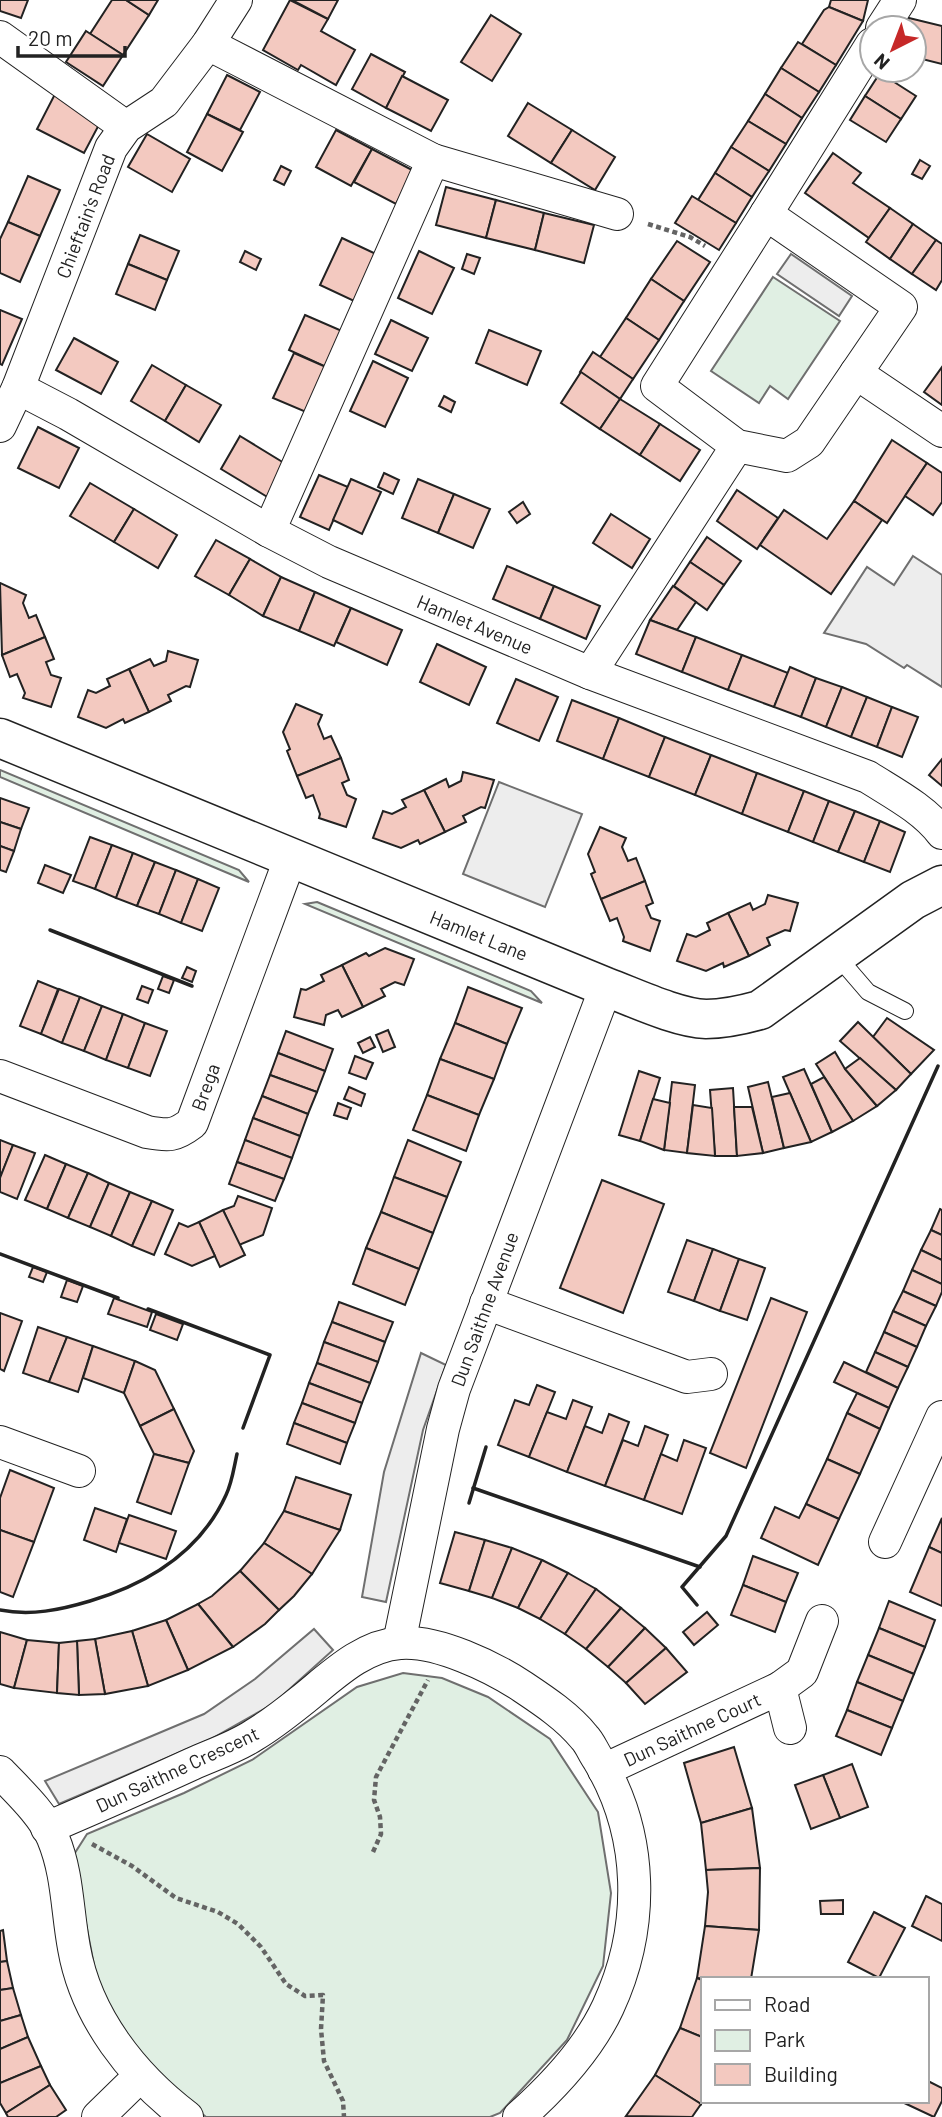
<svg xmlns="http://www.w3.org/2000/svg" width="942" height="2117" font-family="Barlow,sans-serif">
  <rect width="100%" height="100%" fill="#fff"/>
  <g fill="#e0efe3" stroke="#6f6f6f" stroke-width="2">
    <polygon points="773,277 840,321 788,399 770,386 759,403 711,371"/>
    <polygon points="0,770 239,870 249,882 0,777"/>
    <polygon points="317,902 531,991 542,1003 305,904"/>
    <polygon points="403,1673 442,1678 488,1697 550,1739 598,1812 611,1893 603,1966 567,2040 500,2113 490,2117 206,2117 146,2067 99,1991 73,1856 87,1834 184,1793 252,1760 357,1687"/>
  </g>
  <g fill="#ededed" stroke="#6f6f6f" stroke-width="2">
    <polygon points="791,254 852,296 839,316 777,274"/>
    <polygon points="913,556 942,575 942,687 907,665 904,668 866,644 824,633 867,567 894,585"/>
    <polygon points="499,782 582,814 545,907 463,874"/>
    <polygon points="421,1353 446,1365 423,1430 386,1602 362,1597 384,1472"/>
    <polygon points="314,1629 333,1650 273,1704 211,1739 59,1804 45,1781 204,1714 255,1679"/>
  </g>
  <g fill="#f3c9c0" stroke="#222" stroke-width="2">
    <polygon points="0,0 28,0 21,18 0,11"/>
    <polygon points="112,0 126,0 149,15 123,55 90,34"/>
    <polygon points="126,0 158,0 149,15"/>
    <polygon points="290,0 328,19 321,31 355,50 336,85 301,65 298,70 263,50"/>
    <polygon points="292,0 338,0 328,19"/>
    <polygon points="831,0 868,0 863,21 829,7"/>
    <polygon points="829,7 863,21 836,65 802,44 824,10"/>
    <polygon points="491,15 521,34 492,81 461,62"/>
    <polygon points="909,18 942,26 942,64 914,57 914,28 906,28"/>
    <polygon points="86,31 123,55 103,86 66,62"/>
    <polygon points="798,42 836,65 819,92 781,68"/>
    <polygon points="371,54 405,72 386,108 352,89"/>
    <polygon points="781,68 819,92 802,118 765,94"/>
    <polygon points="880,73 916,96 901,119 865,96"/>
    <polygon points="227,75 260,92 240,130 207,114"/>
    <polygon points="402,76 448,100 431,131 386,108"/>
    <polygon points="55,94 102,119 84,153 37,129"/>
    <polygon points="765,94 802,118 786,144 748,121"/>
    <polygon points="865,96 901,119 886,142 850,120"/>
    <polygon points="528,103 572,130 551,163 508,136"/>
    <polygon points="207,114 243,132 222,171 187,152"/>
    <polygon points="748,121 786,144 769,171 731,147"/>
    <polygon points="336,130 372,149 351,186 316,167"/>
    <polygon points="572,130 615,157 595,190 551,163"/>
    <polygon points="147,134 190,159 172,192 128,167"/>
    <polygon points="731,147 769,171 752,197 715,173"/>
    <polygon points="372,149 414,171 396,204 354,182"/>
    <polygon points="833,153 861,173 853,183 890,208 869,238 805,193"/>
    <polygon points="920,160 930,166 922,179 912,174"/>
    <polygon points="281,166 291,171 284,185 274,180"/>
    <polygon points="715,173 752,197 736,223 698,200"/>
    <polygon points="28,176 60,190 40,236 8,222"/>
    <polygon points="446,187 496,200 486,238 436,225"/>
    <polygon points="692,196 736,223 719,250 675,223"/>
    <polygon points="496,200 544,213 535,250 486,238"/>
    <polygon points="890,208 913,224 890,259 866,242"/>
    <polygon points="544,213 594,225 584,263 535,250"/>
    <polygon points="8,222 40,236 20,282 0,273 0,239"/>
    <polygon points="913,224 936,240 912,274 890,259"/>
    <polygon points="140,235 179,251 167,280 128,264"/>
    <polygon points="342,238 376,254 354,301 320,285"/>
    <polygon points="936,240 942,244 942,280 936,290 912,274"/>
    <polygon points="677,241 710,262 684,301 651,279"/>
    <polygon points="245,251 261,259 256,270 240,262"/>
    <polygon points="419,251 454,268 432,314 398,298"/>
    <polygon points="467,254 480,258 474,274 462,269"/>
    <polygon points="128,264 167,280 155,310 116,294"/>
    <polygon points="651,279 684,301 659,340 626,318"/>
    <polygon points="0,310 22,319 2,365 0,364"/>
    <polygon points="305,315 342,331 326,367 289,350"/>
    <polygon points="626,318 659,340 633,379 600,357"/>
    <polygon points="391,320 428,338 412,371 375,354"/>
    <polygon points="489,330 541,351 527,385 476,363"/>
    <polygon points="74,338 118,362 101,394 56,370"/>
    <polygon points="593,352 633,379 620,399 580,372"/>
    <polygon points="294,353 326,367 306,412 273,398"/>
    <polygon points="373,361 408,378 385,427 350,411"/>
    <polygon points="152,365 186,385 165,421 131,401"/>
    <polygon points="942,367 942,405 924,392"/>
    <polygon points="581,372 620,399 600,429 561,403"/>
    <polygon points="186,385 221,405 199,442 165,421"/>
    <polygon points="444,396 455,402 451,412 439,406"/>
    <polygon points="620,399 660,424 640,455 600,429"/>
    <polygon points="660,424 700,450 680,481 640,455"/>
    <polygon points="38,427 79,448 59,488 18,468"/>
    <polygon points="240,436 289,466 269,498 221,469"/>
    <polygon points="892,440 927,463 887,523 854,501"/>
    <polygon points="927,463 942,473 942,502 933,515 905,496"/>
    <polygon points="384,473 399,480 393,494 378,487"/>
    <polygon points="319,475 348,487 329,530 300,517"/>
    <polygon points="351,479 381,492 362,534 333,520"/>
    <polygon points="418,479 454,494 438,533 402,518"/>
    <polygon points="90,483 134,509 114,542 70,516"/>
    <polygon points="737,490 778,518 757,549 717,521"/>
    <polygon points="454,494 490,509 473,548 438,533"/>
    <polygon points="854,501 882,520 831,594 760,545 784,510 827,539"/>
    <polygon points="523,502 530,514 517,523 509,512"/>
    <polygon points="134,509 177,535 158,568 114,542"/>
    <polygon points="611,514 650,539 632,568 593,543"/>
    <polygon points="707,537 741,561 724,585 690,562"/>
    <polygon points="216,540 250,559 229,595 195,576"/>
    <polygon points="250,559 281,577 263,616 229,595"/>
    <polygon points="690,562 724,585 707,610 674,586"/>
    <polygon points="507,566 554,586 540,619 493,599"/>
    <polygon points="281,577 315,592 299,631 263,616"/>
    <polygon points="0,583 26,595 23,603 29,618 36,615 45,637 2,655"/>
    <polygon points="554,586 600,606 586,639 540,619"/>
    <polygon points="673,586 696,602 677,630 650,620"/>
    <polygon points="315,592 351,608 334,646 299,631"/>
    <polygon points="351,608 402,630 387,665 336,642"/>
    <polygon points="650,620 696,637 682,672 636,654"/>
    <polygon points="45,637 54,659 46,662 51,675 61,678 51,707 23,698 25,693 17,674 10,677 2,655"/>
    <polygon points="696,637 742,655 728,690 682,672"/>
    <polygon points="437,644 486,667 469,705 420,682"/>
    <polygon points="168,651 198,660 190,687 186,686 168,695 171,701 149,712 129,669 150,659 154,666 166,661"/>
    <polygon points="742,655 788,673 774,707 728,690"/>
    <polygon points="790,667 816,678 801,717 774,707"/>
    <polygon points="129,669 149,712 125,723 123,719 106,728 78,717 88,690 96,693 110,686 107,679"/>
    <polygon points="816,678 842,687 826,727 801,717"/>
    <polygon points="516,679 558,697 539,741 497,723"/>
    <polygon points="842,687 867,697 851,737 826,727"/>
    <polygon points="867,697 892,707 877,747 851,737"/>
    <polygon points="572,700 619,718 603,759 557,741"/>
    <polygon points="296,704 322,715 318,724 324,739 331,736 341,758 297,776 287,751 290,749 283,732"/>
    <polygon points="892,707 918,717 902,757 877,747"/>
    <polygon points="619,718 665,737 649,777 603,759"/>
    <polygon points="665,737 711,755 695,795 649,777"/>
    <polygon points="711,755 757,773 742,814 695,795"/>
    <polygon points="341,758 349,780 342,783 347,795 356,799 346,827 319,818 320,814 313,795 306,798 297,776"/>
    <polygon points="942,759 942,786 929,775"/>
    <polygon points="463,772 494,780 485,808 481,807 463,816 466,822 445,832 424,790 446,779 449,787 461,781"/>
    <polygon points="757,773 804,791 788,832 742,814"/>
    <polygon points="424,790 445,832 420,844 418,840 401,848 373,838 383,811 392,814 406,807 402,800"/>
    <polygon points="804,791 829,801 813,842 788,832"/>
    <polygon points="0,798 29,808 21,829 0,822"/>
    <polygon points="829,801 855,811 838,852 813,842"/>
    <polygon points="855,811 880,821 864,862 838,852"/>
    <polygon points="880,821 905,832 890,872 864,862"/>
    <polygon points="0,822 21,829 14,851 0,846"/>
    <polygon points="600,827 626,838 622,847 628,861 636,858 645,881 601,899 591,874 595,872 588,854"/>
    <polygon points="90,837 112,845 95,889 73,881"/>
    <polygon points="112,845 133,853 116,898 95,889"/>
    <polygon points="0,846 14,851 6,872 0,870"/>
    <polygon points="133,853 155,862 137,906 116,898"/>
    <polygon points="155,862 176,870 159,914 137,906"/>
    <polygon points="45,865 71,875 63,893 38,883"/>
    <polygon points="176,870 198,879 181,923 159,914"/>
    <polygon points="198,879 219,888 202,931 181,923"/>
    <polygon points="645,881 653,903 646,906 651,918 660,921 650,951 623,941 624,937 617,918 610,921 601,899"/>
    <polygon points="768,895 798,903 790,931 785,930 767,938 770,945 749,956 728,913 750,903 753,910 765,904"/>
    <polygon points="728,913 749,956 724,967 723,963 706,971 677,961 687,934 696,937 710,930 707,923"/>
    <polygon points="385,948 414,959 404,985 395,982 381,989 385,996 363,1007 342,965 366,953 369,956"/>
    <polygon points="342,965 363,1007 342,1017 338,1010 326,1015 324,1025 294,1017 301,989 306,990 324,981 321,975"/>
    <polygon points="187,967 196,971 192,982 182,978"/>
    <polygon points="163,976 174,980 169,993 158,989"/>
    <polygon points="38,981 58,989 41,1034 20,1026"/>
    <polygon points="142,986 153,990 148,1003 137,999"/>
    <polygon points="468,987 522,1008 507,1044 455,1023"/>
    <polygon points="59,989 80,997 62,1043 41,1034"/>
    <polygon points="80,997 102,1006 84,1051 62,1043"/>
    <polygon points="102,1006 123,1014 106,1060 84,1051"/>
    <polygon points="123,1014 145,1023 128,1068 106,1060"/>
    <polygon points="887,1018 934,1050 911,1074 873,1037"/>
    <polygon points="858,1022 911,1074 896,1090 840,1041"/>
    <polygon points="145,1023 167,1031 150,1076 128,1068"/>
    <polygon points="455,1023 507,1044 494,1079 440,1059"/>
    <polygon points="388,1030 395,1047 383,1052 376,1035"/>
    <polygon points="286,1031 333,1049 325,1071 278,1053"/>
    <polygon points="370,1037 375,1047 363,1053 358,1043"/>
    <polygon points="835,1052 845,1069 877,1106 853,1121 816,1064"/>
    <polygon points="278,1053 325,1071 317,1092 270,1075"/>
    <polygon points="355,1056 373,1063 366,1079 349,1073"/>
    <polygon points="860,1058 896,1090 877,1106 845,1069"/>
    <polygon points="440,1059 494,1079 479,1115 427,1095"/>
    <polygon points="804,1069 832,1132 811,1142 783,1077"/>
    <polygon points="639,1071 660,1078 640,1141 619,1135"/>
    <polygon points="270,1075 317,1092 308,1114 262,1096"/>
    <polygon points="824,1077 853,1121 832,1132 811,1084"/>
    <polygon points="672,1082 695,1085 687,1153 664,1150"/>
    <polygon points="768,1082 784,1148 763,1153 748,1087"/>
    <polygon points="349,1087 365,1094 361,1106 344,1099"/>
    <polygon points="733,1088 737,1156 715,1156 710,1090"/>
    <polygon points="790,1093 811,1142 784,1148 772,1097"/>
    <polygon points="427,1095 479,1115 466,1151 413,1130"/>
    <polygon points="262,1096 308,1114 300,1136 253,1118"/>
    <polygon points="653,1099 670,1103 664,1150 640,1141"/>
    <polygon points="338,1103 351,1108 347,1119 334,1115"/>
    <polygon points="693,1105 712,1108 715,1156 687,1153"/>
    <polygon points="734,1107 752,1107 763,1153 737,1156"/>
    <polygon points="253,1118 300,1136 292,1158 245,1140"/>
    <polygon points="0,1140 13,1145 0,1178"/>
    <polygon points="245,1140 292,1158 284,1179 237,1162"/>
    <polygon points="408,1140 461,1162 447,1197 394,1177"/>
    <polygon points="13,1145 35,1153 17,1199 0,1192 0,1178"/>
    <polygon points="45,1155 66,1164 47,1209 25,1200"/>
    <polygon points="237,1162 284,1179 275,1201 229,1184"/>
    <polygon points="66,1164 88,1173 68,1218 47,1209"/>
    <polygon points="88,1173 109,1183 90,1227 68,1218"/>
    <polygon points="394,1177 447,1197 433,1233 381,1212"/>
    <polygon points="602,1180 664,1204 623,1313 560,1288"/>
    <polygon points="109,1183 130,1192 111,1236 90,1227"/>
    <polygon points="130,1192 152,1201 132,1246 111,1236"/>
    <polygon points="238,1196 272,1208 263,1235 239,1245 223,1210 234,1206"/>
    <polygon points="152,1201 173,1210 154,1255 132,1246"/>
    <polygon points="940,1209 942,1210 942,1235 931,1230"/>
    <polygon points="223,1210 245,1255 220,1267 199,1222"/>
    <polygon points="381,1212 433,1233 419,1269 366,1248"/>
    <polygon points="199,1222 215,1256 192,1266 165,1254 179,1223 188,1227"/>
    <polygon points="931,1230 942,1235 942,1260 921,1250"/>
    <polygon points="687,1240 713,1249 694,1301 668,1292"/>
    <polygon points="366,1248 419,1269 405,1305 353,1284"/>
    <polygon points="713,1249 739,1259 720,1311 694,1301"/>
    <polygon points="921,1250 942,1260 942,1284 912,1270"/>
    <polygon points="739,1259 765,1268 747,1320 720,1311"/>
    <polygon points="33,1267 47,1272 43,1282 29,1277"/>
    <polygon points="912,1270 942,1284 942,1292 936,1306 903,1291"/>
    <polygon points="67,1280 83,1286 77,1302 61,1297"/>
    <polygon points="903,1291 936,1306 926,1326 893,1311"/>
    <polygon points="114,1298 152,1312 147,1327 108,1314"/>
    <polygon points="771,1298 807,1312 746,1468 710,1453"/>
    <polygon points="339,1302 393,1322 385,1342 332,1322"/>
    <polygon points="893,1311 926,1326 917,1347 884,1332"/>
    <polygon points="0,1313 22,1321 4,1371 0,1369"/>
    <polygon points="156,1314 183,1324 177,1340 150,1330"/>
    <polygon points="332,1322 385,1342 378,1362 324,1342"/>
    <polygon points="38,1327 67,1337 49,1382 23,1373"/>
    <polygon points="884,1332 917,1347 908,1367 875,1352"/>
    <polygon points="67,1337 93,1346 78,1392 49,1382"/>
    <polygon points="324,1342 378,1362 370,1383 317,1363"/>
    <polygon points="93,1346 135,1361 124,1393 83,1378"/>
    <polygon points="875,1352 908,1367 898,1388 866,1372"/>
    <polygon points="135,1361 155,1370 174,1409 140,1426 124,1393"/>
    <polygon points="844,1362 898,1388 889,1408 834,1382"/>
    <polygon points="317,1363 370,1383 362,1403 309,1383"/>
    <polygon points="309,1383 362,1403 355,1423 302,1403"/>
    <polygon points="537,1385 555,1392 529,1457 498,1445 515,1400 529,1405"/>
    <polygon points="857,1393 889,1408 880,1429 847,1413"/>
    <polygon points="573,1400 592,1407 567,1472 529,1457 547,1412 566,1419"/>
    <polygon points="302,1403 355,1423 347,1443 294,1423"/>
    <polygon points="174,1409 194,1451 189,1463 154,1454 140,1426"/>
    <polygon points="847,1413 880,1429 860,1474 827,1459"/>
    <polygon points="609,1414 629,1422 605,1486 567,1472 585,1426 602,1433"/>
    <polygon points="294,1423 347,1443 340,1464 287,1444"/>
    <polygon points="645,1426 668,1435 644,1500 605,1486 623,1440 638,1446"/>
    <polygon points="684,1440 706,1448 682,1514 644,1500 661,1454 677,1461"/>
    <polygon points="154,1454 189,1463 171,1514 137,1502"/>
    <polygon points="827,1459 860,1474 839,1519 806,1504"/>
    <polygon points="10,1470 54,1488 34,1542 0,1530 0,1498"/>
    <polygon points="296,1477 351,1495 340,1530 284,1511"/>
    <polygon points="806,1504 839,1519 818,1565 761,1538 775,1507 799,1518"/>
    <polygon points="95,1508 127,1519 116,1552 84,1540"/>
    <polygon points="284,1511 340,1530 312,1574 264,1543"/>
    <polygon points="129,1515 176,1531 166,1559 119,1543"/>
    <polygon points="942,1518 942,1553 929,1547"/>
    <polygon points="0,1530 34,1542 13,1597 0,1592"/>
    <polygon points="455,1532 485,1540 469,1591 440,1583"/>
    <polygon points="485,1540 512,1548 492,1598 469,1591"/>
    <polygon points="264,1543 312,1574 294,1596 279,1610 240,1571"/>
    <polygon points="929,1547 942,1553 942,1606 910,1592"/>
    <polygon points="512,1548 542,1560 518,1608 492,1598"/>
    <polygon points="753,1556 798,1573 786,1602 743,1585"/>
    <polygon points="542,1560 568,1573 540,1619 518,1608"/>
    <polygon points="240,1571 279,1610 265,1624 233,1647 198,1604 212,1596"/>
    <polygon points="568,1573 596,1589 565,1634 540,1619"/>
    <polygon points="743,1585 786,1602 775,1632 731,1615"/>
    <polygon points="596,1589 621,1608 586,1649 565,1634"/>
    <polygon points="889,1601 935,1620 925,1647 879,1628"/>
    <polygon points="198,1604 233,1647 188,1670 166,1620"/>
    <polygon points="621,1608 645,1628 608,1667 586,1649"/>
    <polygon points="707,1612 718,1625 694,1645 683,1632"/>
    <polygon points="166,1620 188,1670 148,1686 132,1631"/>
    <polygon points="645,1628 666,1648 626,1683 608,1667"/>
    <polygon points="879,1628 925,1647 914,1674 868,1655"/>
    <polygon points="132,1631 148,1686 105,1694 95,1639"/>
    <polygon points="0,1632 27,1640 14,1688 0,1684"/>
    <polygon points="95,1639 105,1694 79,1695 77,1641"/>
    <polygon points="27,1640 59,1643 57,1693 14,1688"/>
    <polygon points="77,1641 79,1695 57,1693 59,1643"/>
    <polygon points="666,1648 687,1672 645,1704 626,1683"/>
    <polygon points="868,1655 914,1674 903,1701 857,1682"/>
    <polygon points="857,1682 903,1701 892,1728 847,1710"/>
    <polygon points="847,1710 892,1728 881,1755 836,1736"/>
    <polygon points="734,1747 752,1808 701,1823 684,1763"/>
    <polygon points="852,1764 868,1807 840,1818 823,1775"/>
    <polygon points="823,1775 840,1818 811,1829 795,1785"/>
    <polygon points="752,1808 760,1868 706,1870 701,1823"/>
    <polygon points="760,1868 759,1930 705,1926 708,1892 706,1870"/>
    <polygon points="926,1896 942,1904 942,1941 912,1926"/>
    <polygon points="843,1900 843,1914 821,1914 820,1901"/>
    <polygon points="874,1912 905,1928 879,1978 848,1962"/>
    <polygon points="705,1926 759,1930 751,1979 697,1978"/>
    <polygon points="3,1930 7,1961 0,1962 0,1931"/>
    <polygon points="7,1961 13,1988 0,1990 0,1962"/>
    <polygon points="697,1978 702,1980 702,2037 680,2028"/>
    <polygon points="13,1988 21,2015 0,2021 0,1990"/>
    <polygon points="21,2015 28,2037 0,2049 0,2021"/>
    <polygon points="680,2028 702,2037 701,2104 655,2075"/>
    <polygon points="28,2037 41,2066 0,2083 0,2049"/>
    <polygon points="41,2066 50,2085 6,2113 0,2103 0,2083"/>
    <polygon points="655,2075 701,2104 692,2117 626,2116"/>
    <polygon points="926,2080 942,2088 942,2101 934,2117 900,2101 926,2101"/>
    <polygon points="50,2085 66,2110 56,2117 8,2117 6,2113"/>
  </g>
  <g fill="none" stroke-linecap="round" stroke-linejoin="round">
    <defs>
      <polyline id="lane" points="837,956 868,992 905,1011"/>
      <g id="street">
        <polyline points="882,28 900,0"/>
        <polyline points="0,37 126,127"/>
        <polyline points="208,44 433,160 617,214"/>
        <polyline points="766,214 872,44"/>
        <polyline points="856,373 942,431"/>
        <path d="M18,388L68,414L269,531L329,562L590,673L868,777C893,793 924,809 942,833"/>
        <polyline points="0,426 18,388 111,148 126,127 164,102 208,44 236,0"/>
        <polyline points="269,531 433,160"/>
        <polyline points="590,673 737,446 787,456 809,442 901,307 766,214 657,386 737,446"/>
        <path d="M0,1076L147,1132C169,1136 175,1136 192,1123L290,859"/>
        <polyline points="486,1303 687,1377 711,1374"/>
        <polyline points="0,1442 79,1471"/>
        <polyline points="885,1542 942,1417"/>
        <polyline points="399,1643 443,1429 454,1389 606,987"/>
        <polyline points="780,1688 790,1728"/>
        <polyline points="604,1770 780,1688 802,1672 822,1621"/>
        <path d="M0,1772C17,1790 44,1815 53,1838C68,1874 67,1911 74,1948C86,2017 133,2076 187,2117"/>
        <path d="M47,1828C96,1807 144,1786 192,1764C212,1755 236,1747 254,1735C271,1725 286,1713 301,1701C330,1678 361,1646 400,1643C437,1640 493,1667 523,1687C544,1701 568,1717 584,1737C590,1743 593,1752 598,1759C644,1835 645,1927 608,2007C588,2050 554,2086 519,2117"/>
        <polyline points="98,2117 140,2076"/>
      </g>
      <path id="secondary" d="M0,738L606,987C633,997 677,1018 706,1019C725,1019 742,1015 760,1010L913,900L942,885"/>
    </defs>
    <use href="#lane" stroke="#222" stroke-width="18"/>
    <use href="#street" stroke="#222" stroke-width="34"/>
    <use href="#secondary" stroke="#222" stroke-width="41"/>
    <g stroke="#646464" stroke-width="4.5" stroke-dasharray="5 3.5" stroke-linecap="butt">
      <polyline points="648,224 690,237 705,246"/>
      <polyline points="92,1844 132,1866 176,1898 218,1912 238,1924 261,1947 286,1984 305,1996 323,1995 321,2029 324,2061 343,2101 344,2117"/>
      <polyline points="373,1852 381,1834 380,1817 374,1800 376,1777 428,1680"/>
    </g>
    <use href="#lane" stroke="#fff" stroke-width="16"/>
    <use href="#street" stroke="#fff" stroke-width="32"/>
    <use href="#secondary" stroke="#fff" stroke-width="38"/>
    <g stroke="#222" stroke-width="3.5">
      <polyline points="50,930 192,986"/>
      <polyline points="0,1254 118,1298"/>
      <polyline points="148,1309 270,1355 243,1428"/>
      <polyline points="473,1488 700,1567"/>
      <polyline points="469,1503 486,1447"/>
      <polyline points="697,1605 682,1587 726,1536 938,1066"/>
      <path d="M0,1610C31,1616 60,1610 90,1601C147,1584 200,1552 226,1495C232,1483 234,1467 237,1454"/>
    </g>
  </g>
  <g text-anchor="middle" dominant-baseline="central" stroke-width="5" stroke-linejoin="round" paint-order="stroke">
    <g font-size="19" fill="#222" stroke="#fff">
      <text transform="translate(85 216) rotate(-69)">Chieftain's Road</text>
      <text transform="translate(475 624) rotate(23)">Hamlet Avenue</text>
      <text transform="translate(479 935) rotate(22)">Hamlet Lane</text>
      <text transform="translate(205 1087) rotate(-70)">Brega</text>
      <text transform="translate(484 1309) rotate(-70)">Dun Saithne Avenue</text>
      <text transform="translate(692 1729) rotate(-25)">Dun Saithne Court</text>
      <text transform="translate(177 1769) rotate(-25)">Dun Saithne Crescent</text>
    </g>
  </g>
  <rect x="701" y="1977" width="228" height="126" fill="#ffffff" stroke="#a7a7a7" stroke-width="2"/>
  <rect x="715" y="2000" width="35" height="10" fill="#ffffff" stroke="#a7a7a7" stroke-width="2"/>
  <text x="764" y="2012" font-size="21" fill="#222222">Road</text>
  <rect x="715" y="2030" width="35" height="21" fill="#e0efe3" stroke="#a7a7a7" stroke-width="2"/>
  <text x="764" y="2047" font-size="21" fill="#222222">Park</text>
  <rect x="715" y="2064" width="35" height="21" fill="#f3c9c0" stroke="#a7a7a7" stroke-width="2"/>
  <text x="764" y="2082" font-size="21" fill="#222222">Building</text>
  <g transform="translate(893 49) rotate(222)"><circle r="33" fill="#ffffff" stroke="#a7a7a7" stroke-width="2"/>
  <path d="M0-5L12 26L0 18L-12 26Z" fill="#c62828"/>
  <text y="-10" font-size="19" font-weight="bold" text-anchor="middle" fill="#222222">N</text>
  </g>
  <path d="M18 46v10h107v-10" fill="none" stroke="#222222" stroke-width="3.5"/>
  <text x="28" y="46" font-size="21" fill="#222222" stroke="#ffffff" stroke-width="5" paint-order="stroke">20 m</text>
</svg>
